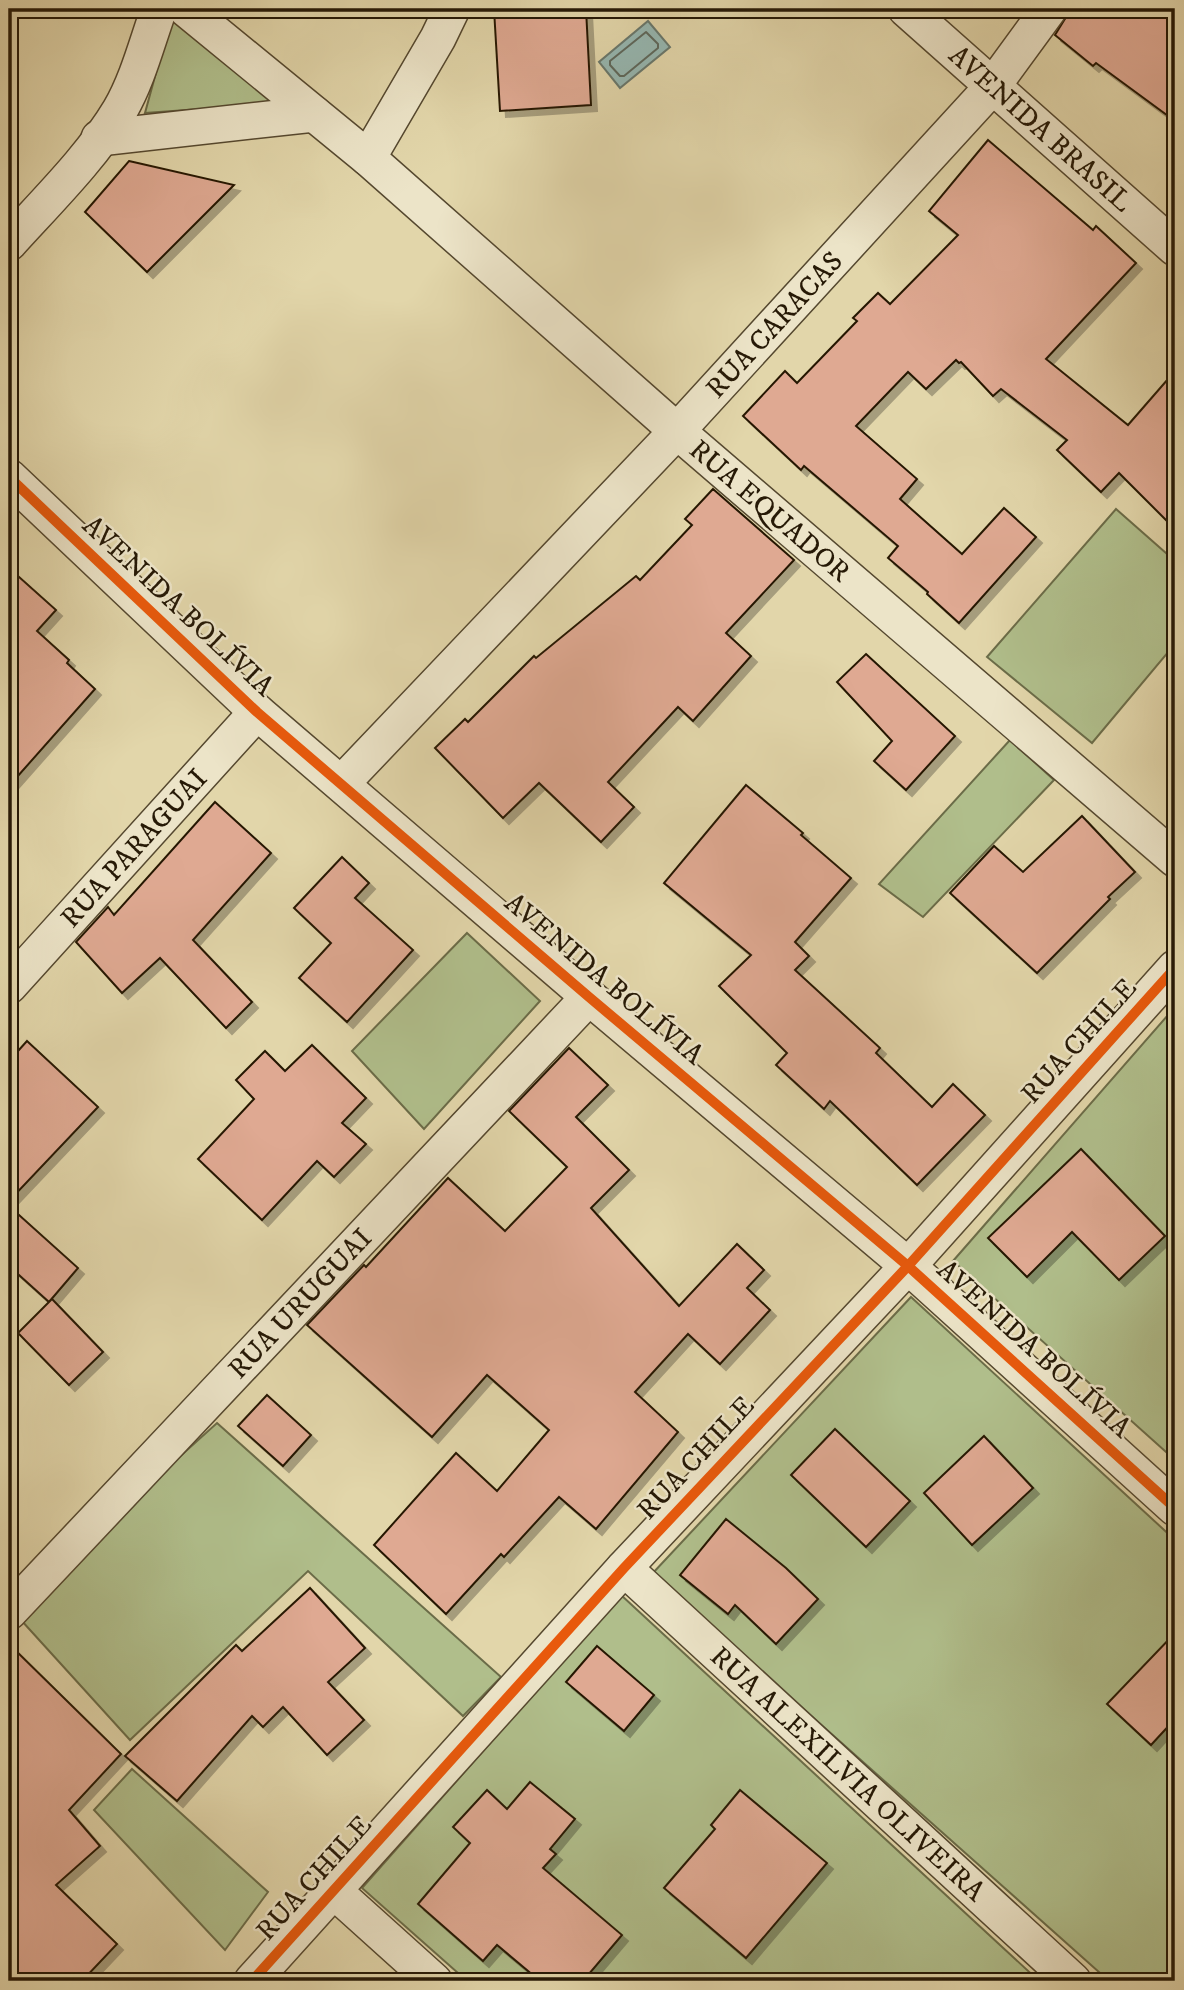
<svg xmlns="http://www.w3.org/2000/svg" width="1184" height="1990" font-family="'IM FELL DW Pica',serif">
  <defs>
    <filter id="shadow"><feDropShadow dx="6" dy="6" stdDeviation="0" flood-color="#0004"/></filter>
  </defs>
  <rect width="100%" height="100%" fill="#e2d6aa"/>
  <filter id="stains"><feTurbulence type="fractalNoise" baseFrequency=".00286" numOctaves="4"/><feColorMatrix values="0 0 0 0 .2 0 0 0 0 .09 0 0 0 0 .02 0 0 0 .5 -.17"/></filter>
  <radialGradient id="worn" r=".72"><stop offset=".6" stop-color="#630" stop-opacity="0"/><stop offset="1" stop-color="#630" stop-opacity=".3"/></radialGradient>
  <g fill="#b0be8b" stroke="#6b6c48" stroke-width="2">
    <polygon points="172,14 282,103 145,113"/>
    <polygon points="1116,509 1175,561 1175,644 1092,743 987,657"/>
    <polygon points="1010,740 1054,780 923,917 879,884"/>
    <polygon points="467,933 540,1001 424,1129 352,1051"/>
    <polygon points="1175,1007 1175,1460 953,1261"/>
    <polygon points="911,1297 1175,1540 1175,1981 1109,1981 652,1574"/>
    <polygon points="217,1423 501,1677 463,1716 308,1571 130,1740 11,1609"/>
    <polygon points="621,1595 1039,1981 467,1981 362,1888"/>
    <polygon points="132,1769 268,1892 225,1950 94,1810"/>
  </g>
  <polygon fill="#96b7b1" stroke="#69786d" stroke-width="2" points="648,21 670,47 620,88 599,62"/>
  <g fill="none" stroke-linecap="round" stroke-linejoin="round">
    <polygon stroke="#5e685c" stroke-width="2" points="646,32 658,44 658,48 624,76 620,76 610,65 610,61"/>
  </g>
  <g fill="#dfa992" stroke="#261906" stroke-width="2" filter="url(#shadow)">
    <polygon points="494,9 586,9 591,105 500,111"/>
    <polygon points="1071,9 1175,9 1175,121 1096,63 1093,66 1055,35"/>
    <polygon points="988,140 1093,230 1096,226 1136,263 1046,359 1128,425 1175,371 1175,529 1119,473 1101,492 1057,450 1067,440 1001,389 993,396 961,362 959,363 956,360 926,389 908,372 856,426 917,479 900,499 962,554 1004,508 1036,537 959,623 927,594 928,592 888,558 898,546 804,466 801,470 743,416 785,371 797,383 857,321 853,318 878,293 890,304 958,235 929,211"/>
    <polygon points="129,161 234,185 147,272 85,212"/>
    <polygon points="713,489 794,560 726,633 751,656 693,721 678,707 608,782 634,807 601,842 539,783 503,818 435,748 465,719 468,722 534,656 536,658 636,576 640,580 692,525 685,519"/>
    <polygon points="9,568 56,610 37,631 69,660 67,663 95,689 9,786"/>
    <polygon points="866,654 955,736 906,790 874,761 892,741 837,682"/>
    <polygon points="746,785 803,833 801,835 851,878 795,942 809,956 795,970 880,1048 876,1053 932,1107 953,1084 985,1115 917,1185 830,1101 824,1109 776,1065 787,1053 719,986 751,955 664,883"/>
    <polygon points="215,802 271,853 193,940 252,1002 226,1028 160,958 122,993 76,942 108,907 114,915"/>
    <polygon points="1082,816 1135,872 1108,897 1110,899 1037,973 950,893 994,846 1023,872"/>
    <polygon points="342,857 369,883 355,898 413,950 347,1022 299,978 331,943 294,908"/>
    <polygon points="27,1041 98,1107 9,1201 9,1061"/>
    <polygon points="312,1045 366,1098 342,1123 366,1144 334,1177 317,1161 262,1220 198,1159 254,1099 236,1080 265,1051 285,1071"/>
    <polygon points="569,1048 608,1085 576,1117 629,1170 591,1208 679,1306 737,1244 764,1270 747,1288 770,1310 720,1364 688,1334 635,1392 678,1432 596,1529 559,1497 504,1557 501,1554 446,1614 374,1545 456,1453 497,1491 549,1430 487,1375 432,1437 307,1325 364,1265 366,1267 448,1178 505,1231 567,1167 509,1111"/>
    <polygon points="1081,1149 1165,1236 1119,1280 1072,1232 1027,1277 988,1238"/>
    <polygon points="9,1206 78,1268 49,1302 9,1266"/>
    <polygon points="52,1299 103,1352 69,1385 18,1333"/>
    <polygon points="267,1395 311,1435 283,1466 238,1426"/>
    <polygon points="835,1429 910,1501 866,1547 791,1475"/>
    <polygon points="984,1436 1033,1488 972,1545 924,1493"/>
    <polygon points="726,1519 786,1568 818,1599 776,1644 735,1605 728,1614 680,1575"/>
    <polygon points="310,1588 365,1648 328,1682 364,1720 327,1755 283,1707 263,1727 252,1716 177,1801 125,1756 236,1645 242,1651"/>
    <polygon points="1175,1633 1175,1719 1151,1745 1107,1704"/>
    <polygon points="9,1644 121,1754 69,1810 100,1846 56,1885 117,1944 82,1981 9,1981"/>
    <polygon points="597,1646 654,1695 624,1731 566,1682"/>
    <polygon points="530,1782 575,1819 550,1849 556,1854 543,1868 622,1935 583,1981 540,1981 497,1945 483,1961 418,1904 470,1843 453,1827 487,1790 507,1809"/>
    <polygon points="740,1790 827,1863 746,1958 664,1888 715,1829 711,1825"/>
  </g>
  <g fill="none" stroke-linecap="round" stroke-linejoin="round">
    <defs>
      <g id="minor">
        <path id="s1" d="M186,9L368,158L677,431L1175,859"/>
        <path id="s2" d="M906,9L1175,248"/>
        <polyline points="99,138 314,114"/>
        <polyline points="368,158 438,38 452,9"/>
        <path d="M9,243C46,202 92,157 120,110C138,79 147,42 159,9"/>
        <polyline points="9,477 257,712 589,997 908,1266 1175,1508"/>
        <path id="s3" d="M342,783L677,431L992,87L1049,9"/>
        <path id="s4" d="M9,986L257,712"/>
        <path id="s5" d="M624,1568L1073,1981"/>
        <path id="s6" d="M9,1612L589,997"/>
        <polyline points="334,1891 434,1981"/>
        <polyline points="252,1981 624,1568 908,1266 1175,968"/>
      </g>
    </defs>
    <use href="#minor" stroke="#55482f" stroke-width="38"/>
    <use href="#minor" stroke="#ece4c8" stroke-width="35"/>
    <defs>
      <g id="cycleway">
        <polyline points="9,477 257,712 589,997 908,1266 1175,1508"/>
        <polyline points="252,1981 624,1568 908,1266 1175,968"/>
      </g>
    </defs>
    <use href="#cycleway" stroke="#ece4c8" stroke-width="15"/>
    <use href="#cycleway" stroke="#e8590c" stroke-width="10"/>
  </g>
  <g text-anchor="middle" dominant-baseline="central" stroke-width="5" stroke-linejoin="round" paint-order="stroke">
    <g font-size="28" fill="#261906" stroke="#ece4c8">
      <text stroke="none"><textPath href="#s2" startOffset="180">AVENIDA BRASIL</textPath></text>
      <text stroke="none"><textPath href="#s3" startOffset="630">RUA CARACAS</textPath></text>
      <text stroke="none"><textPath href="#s1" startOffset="770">RUA EQUADOR</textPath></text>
      <text transform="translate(178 606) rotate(43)">AVENIDA BOLÍVIA</text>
      <text stroke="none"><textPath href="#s4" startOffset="186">RUA PARAGUAI</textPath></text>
      <text transform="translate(604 979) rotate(40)">AVENIDA BOLÍVIA</text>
      <text transform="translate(1079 1041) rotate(-48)">RUA CHILE</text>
      <text stroke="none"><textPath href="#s6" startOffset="424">RUA URUGUAI</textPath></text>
      <text transform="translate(1034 1349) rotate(42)">AVENIDA BOLÍVIA</text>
      <text transform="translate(696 1458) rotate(-47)">RUA CHILE</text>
      <text stroke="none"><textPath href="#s5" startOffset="304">RUA ALEXILVIA OLIVEIRA</textPath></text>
      <text transform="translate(314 1878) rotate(-48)">RUA CHILE</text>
    </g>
  </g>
  <rect width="1184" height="1990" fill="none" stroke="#e2d6aa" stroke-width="35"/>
  <rect x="10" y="10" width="1163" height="1969" fill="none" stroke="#261906" stroke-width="3.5"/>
  <rect x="18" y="18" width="1149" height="1955" fill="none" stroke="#261906" stroke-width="2"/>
  <rect width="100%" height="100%" filter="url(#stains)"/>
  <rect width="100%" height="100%" fill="url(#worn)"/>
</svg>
